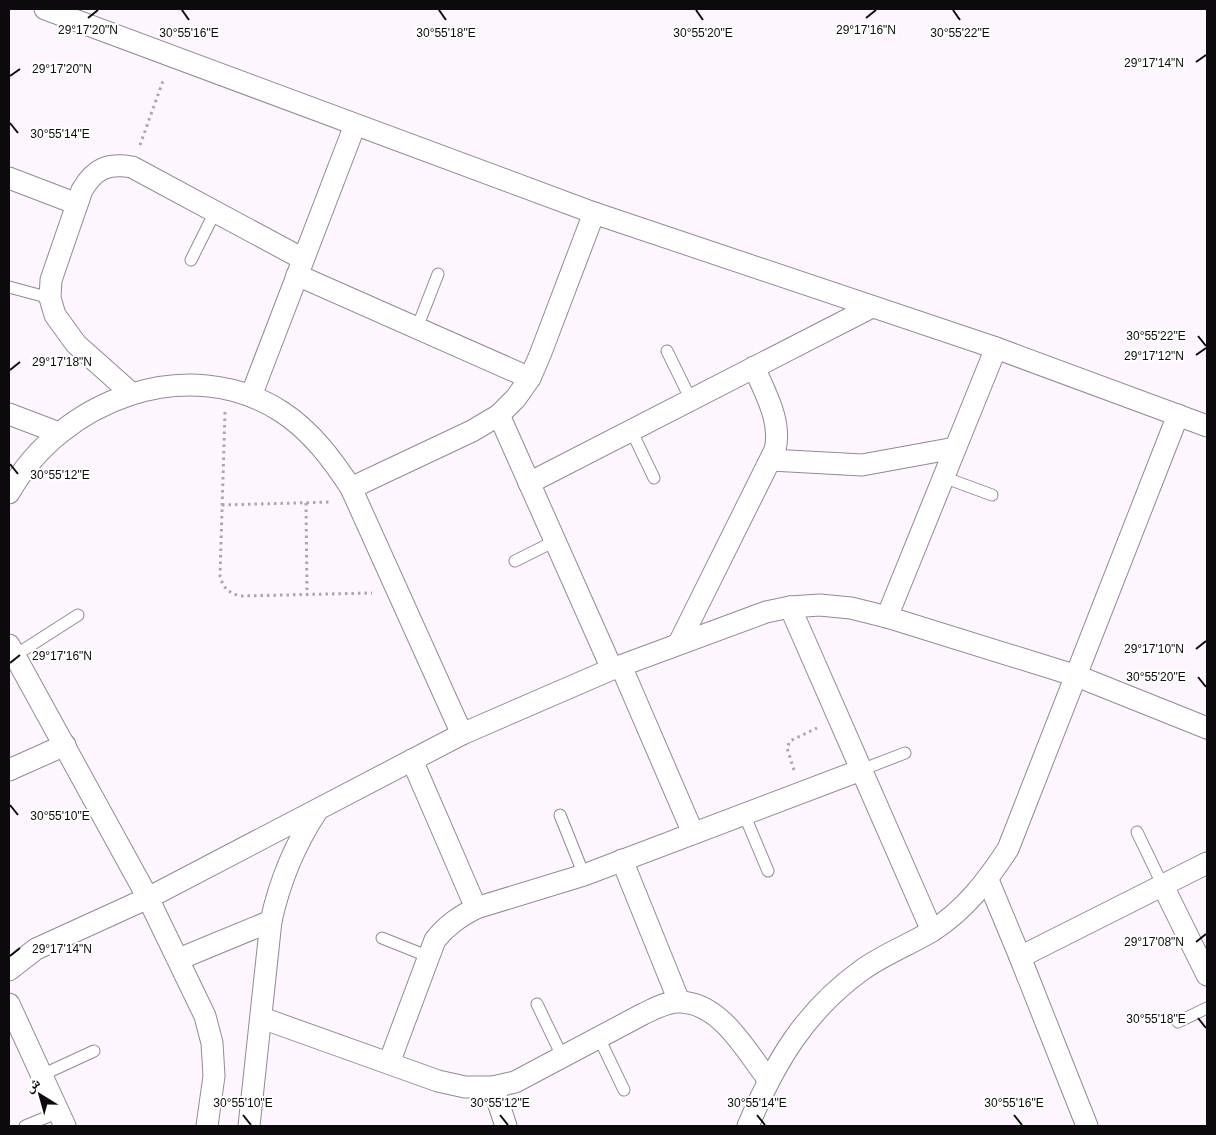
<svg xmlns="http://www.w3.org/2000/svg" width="1216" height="1135" font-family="Arial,'Noto Naskh Arabic',sans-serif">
  <rect width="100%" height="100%" fill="#fef6ff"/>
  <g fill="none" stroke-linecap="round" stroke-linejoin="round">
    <defs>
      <g id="service">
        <polyline points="191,260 215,212"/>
        <polyline points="9,287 50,298"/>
        <polyline points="417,328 438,274"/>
        <polyline points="667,351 691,400"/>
        <polyline points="631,430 654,478"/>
        <polyline points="943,477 992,495"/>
        <polyline points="515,561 555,541"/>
        <polyline points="14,656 78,615"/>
        <polyline points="861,770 905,753"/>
        <polyline points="744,814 768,871"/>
        <polyline points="560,815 584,875"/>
        <polyline points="1137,832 1163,886"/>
        <polyline points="382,938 427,956"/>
        <polyline points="537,1004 563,1058"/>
        <polyline points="1178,1022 1207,1008"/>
        <polyline points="599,1038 624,1090"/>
        <polyline points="42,1075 94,1051"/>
        <polyline points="25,1126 59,1112"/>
      </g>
      <g id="minor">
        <polyline points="45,9 594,213 996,348 1207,426"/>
        <polyline points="9,178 77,204"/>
        <polyline points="297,275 530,378"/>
        <path d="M131,393L76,344L55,315L50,298L51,280L82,190C95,168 108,163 132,167L303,259"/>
        <polyline points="251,396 355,125"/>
        <polyline points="9,414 59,433"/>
        <polyline points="499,415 612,669"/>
        <polyline points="771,460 862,465 955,448"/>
        <polyline points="529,483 872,307"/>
        <polyline points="351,488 472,431 499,415 516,398 530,378 540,355 594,213"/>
        <path d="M9,493C61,400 188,351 282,412C311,431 332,459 351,488L462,734"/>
        <polyline points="790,607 932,931"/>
        <polyline points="887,617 996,348"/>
        <path d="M679,643L775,450C782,421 765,393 754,367"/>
        <polyline points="9,645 148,898 205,1016 212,1043 214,1076 207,1126"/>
        <polyline points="621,666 693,833"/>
        <polyline points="412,760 476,908"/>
        <polyline points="9,770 65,745"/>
        <polyline points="622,860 679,1001"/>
        <polyline points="988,880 1020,957 1087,1126"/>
        <polyline points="1163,886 1207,975"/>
        <polyline points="1020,957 1207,863"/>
        <polyline points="179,959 271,921"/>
        <polyline points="9,970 36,949 148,898 462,734 612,669 766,612 790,607 820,605 851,608 887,617 1077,676 1207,728"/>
        <polyline points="9,1004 65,1126"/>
        <path d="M262,1018L438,1081L465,1087H493L515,1082L643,1014C654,1009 667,1001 680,1002C721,1003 746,1051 768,1079"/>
        <path d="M389,1063L435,940C447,925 459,917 476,908L584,875L861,770"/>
        <polyline points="493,1087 506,1126"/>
        <path d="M249,1126L271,921C280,880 294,846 317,811"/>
        <path d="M748,1126C775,1062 805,1011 862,970C884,954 909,945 932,931C965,910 987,881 1008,849L1178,415"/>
      </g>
    </defs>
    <use href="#service" stroke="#938994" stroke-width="13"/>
    <use href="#minor" stroke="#938994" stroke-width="23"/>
    <g stroke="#aba5ac" stroke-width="3" stroke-dasharray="2.5 4" stroke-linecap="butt">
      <polyline points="140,145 164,78"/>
      <path d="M225,412L220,576C223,588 229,593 240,596L372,593"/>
      <polyline points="306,503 307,594"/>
      <polyline points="222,505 332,502"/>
      <polyline points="794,770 787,748 790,741 817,728"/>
    </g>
    <use href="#service" stroke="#fff" stroke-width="11"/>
    <use href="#minor" stroke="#fff" stroke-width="21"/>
  </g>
  <path fill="none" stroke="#0d0a0e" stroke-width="2" d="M182,10L189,20M439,10L446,20M696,10L703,20M953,10L960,20M88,18L98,10M866,18L876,10M1196,62L1206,55M10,76L20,69M10,123L18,133M1198,336L1206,346M1196,355L1206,348M10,370L20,362M10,464L18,474M1196,649L1206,641M10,663L20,655M1198,677L1206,687M10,805L18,815M1196,942L1206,934M10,956L20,948M1198,1018L1206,1028M243,1115L251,1125M500,1115L508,1125M757,1115L765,1125M1014,1115L1022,1125"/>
  <g font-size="12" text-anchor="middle" fill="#0d0a0e" stroke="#fff" stroke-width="4" stroke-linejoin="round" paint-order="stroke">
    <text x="88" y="34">29°17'20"N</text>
    <text x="866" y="34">29°17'16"N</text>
    <text x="189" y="37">30°55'16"E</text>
    <text x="446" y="37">30°55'18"E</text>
    <text x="703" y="37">30°55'20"E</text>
    <text x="960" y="37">30°55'22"E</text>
    <text x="1154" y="67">29°17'14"N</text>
    <text x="62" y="73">29°17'20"N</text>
    <text x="60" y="138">30°55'14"E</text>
    <text x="1156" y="340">30°55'22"E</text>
    <text x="1154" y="360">29°17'12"N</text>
    <text x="62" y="366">29°17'18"N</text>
    <text x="60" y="479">30°55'12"E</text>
    <text x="1154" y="653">29°17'10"N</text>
    <text x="62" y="660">29°17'16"N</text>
    <text x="1156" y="681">30°55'20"E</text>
    <text x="60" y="820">30°55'10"E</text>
    <text x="1154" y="946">29°17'08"N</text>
    <text x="62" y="953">29°17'14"N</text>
    <text x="1156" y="1023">30°55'18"E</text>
    <text x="243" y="1107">30°55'10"E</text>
    <text x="500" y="1107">30°55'12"E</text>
    <text x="757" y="1107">30°55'14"E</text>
    <text x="1014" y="1107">30°55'16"E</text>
  </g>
  <rect width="1216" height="1135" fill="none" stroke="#0d0a0e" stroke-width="20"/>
  <g transform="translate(40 1095) rotate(323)" stroke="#ffffff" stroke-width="4" paint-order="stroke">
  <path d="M0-4L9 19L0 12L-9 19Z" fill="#0d0a0e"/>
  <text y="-8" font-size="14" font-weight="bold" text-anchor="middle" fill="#0d0a0e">ش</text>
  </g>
</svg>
